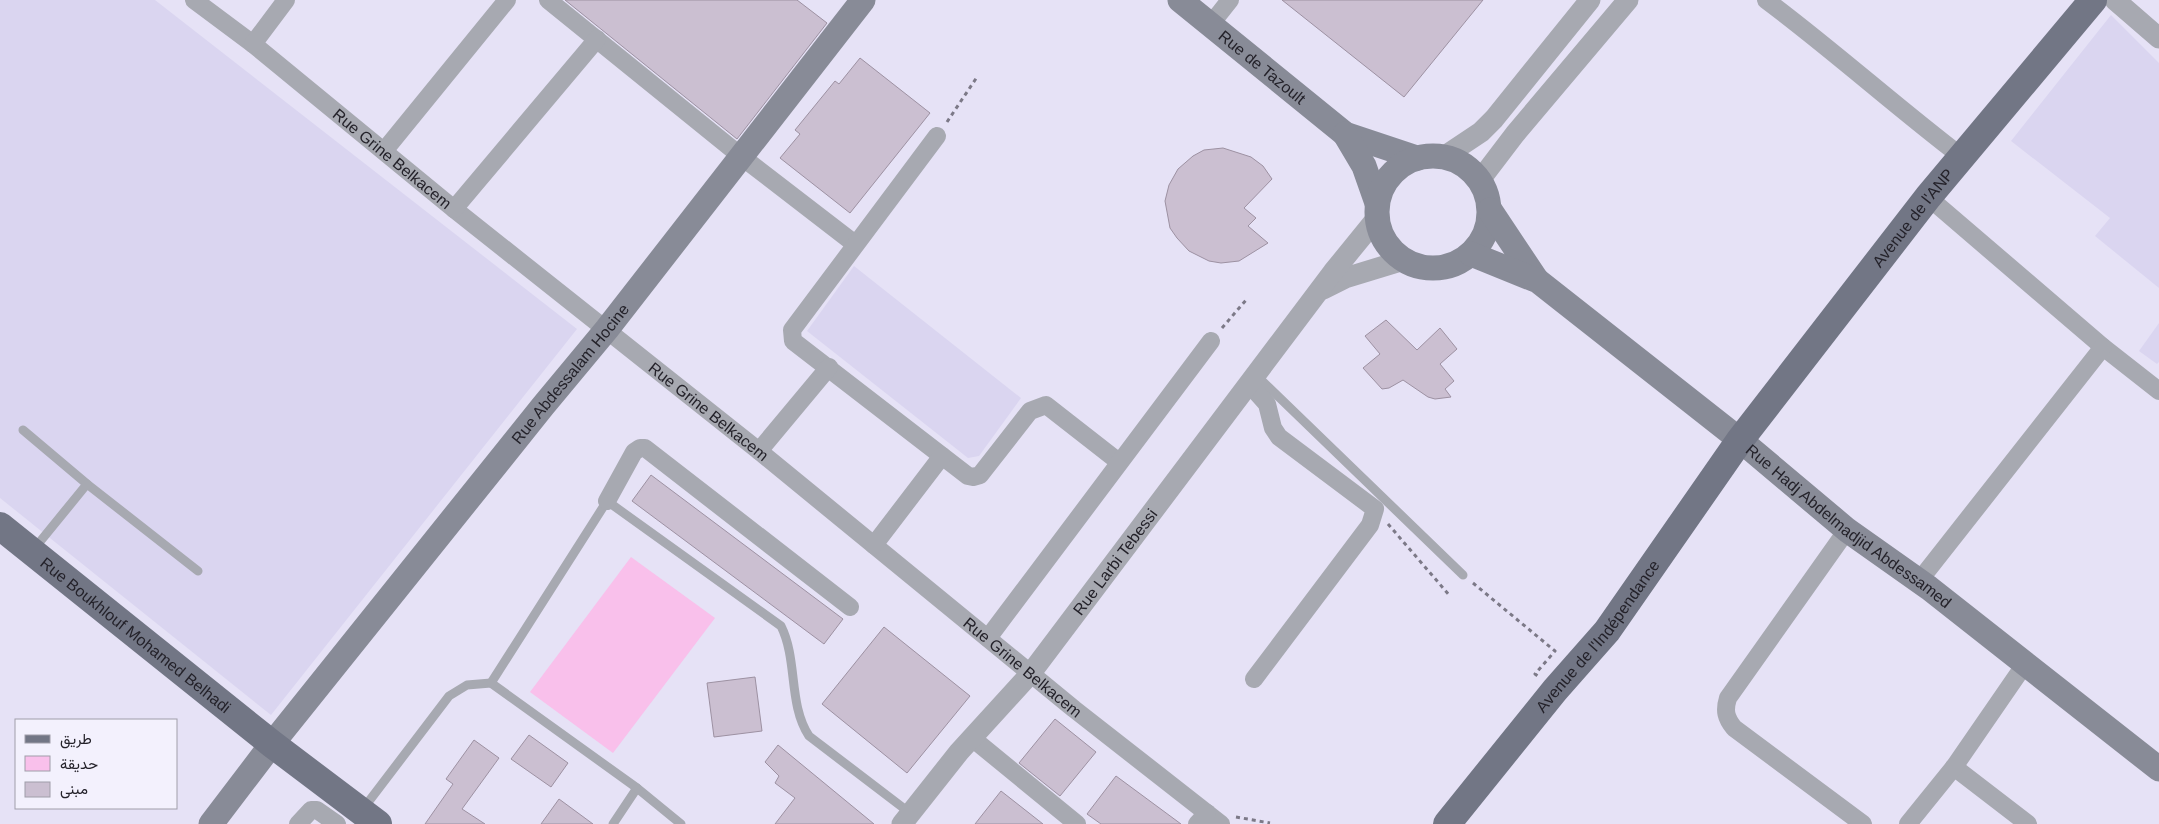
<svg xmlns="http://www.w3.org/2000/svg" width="2159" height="824" font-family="Helvetica,Vazirmatn,sans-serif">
  <rect width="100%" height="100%" fill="#e6e2f6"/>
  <g fill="#dad5f0">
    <polygon points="0,0 155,0 577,329 271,715 0,498"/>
    <polygon points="2111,15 2159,63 2159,288 2095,236 2110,218 2011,141"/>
    <polygon points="854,266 1021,398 979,456 968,458 807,331"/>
    <polygon points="2159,323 2159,362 2157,364 2139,351"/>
  </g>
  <polygon fill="#f9c0eb" points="631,557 715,618 613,753 530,692"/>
  <g fill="#cbbfd1" stroke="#9d91a2">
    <polygon points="565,0 797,0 827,23 737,139"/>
    <polygon points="1282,0 1483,0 1404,97"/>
    <polygon points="860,58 930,113 850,213 780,158 800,134 795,130 835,81 839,84"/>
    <polygon points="1223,148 1251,157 1263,166 1272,179 1244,208 1256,218 1248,226 1268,243 1239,261 1221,263 1209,261 1189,251 1177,238 1170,228 1165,201 1169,185 1178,169 1193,156 1204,150"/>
    <polygon points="1386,320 1417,350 1440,328 1457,349 1440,364 1454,381 1445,389 1451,397 1435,399 1428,397 1403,380 1389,388 1382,389 1363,368 1380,354 1365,336"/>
    <polygon points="651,475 843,619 824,644 632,501"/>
    <polygon points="884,627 970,696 907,773 822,704"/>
    <polygon points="755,677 762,731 714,737 707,683"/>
    <polygon points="1055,719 1096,752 1060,796 1019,763"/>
    <polygon points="529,735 568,763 551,787 511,759"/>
    <polygon points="474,740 499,758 462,809 485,824 425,824 453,784 446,779"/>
    <polygon points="778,745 874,824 775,824 795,798 775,783 779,776 765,762"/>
    <polygon points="1116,776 1181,824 1101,824 1087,814"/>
    <polygon points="1001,791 1043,824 975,824"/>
    <polygon points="559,799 593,824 541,824"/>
  </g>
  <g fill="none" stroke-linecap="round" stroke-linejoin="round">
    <g stroke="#7c7987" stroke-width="3" stroke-dasharray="4 4" stroke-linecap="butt">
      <polyline points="947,122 977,77"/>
      <polyline points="1222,328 1246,300"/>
      <polyline points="1388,524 1450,596"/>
      <polyline points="1473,583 1555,651 1535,674 1539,677"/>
      <polyline points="1236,817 1270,823"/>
    </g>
    <g stroke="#a7a9b1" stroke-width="9">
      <polyline points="1257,376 1463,575"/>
      <polyline points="23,430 87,484 198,571"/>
      <polyline points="34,549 87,484"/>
      <polyline points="363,809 449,696 467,685 491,683"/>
      <polyline points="613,824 637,788"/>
      <path d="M681,824L637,788L491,683L607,501L781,626C798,660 788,704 809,736L910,813"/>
    </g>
    <g stroke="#a7a9b1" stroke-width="18">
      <path id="s1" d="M194,0L253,44L454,209L759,451L1074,709L1221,824"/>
      <polyline points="548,0 742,157 855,244"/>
      <path d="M1766,0C1833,50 1895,106 1962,157"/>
      <polyline points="1211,24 1230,0"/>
      <polyline points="253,44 286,0"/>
      <polyline points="937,136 792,330 793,341 968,476 973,477 980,475 1030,411 1046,405 1119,462"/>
      <polyline points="384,151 507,0"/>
      <polyline points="1928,197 2103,347 2159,391"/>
      <polyline points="454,209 597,39"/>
      <polyline points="1250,385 1267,404 1273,428 1279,437 1375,509 1370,525 1254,679"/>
      <polyline points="759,451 829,367"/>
      <polyline points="607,501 634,452 640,448 645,448 850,607"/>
      <path d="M1847,530L1728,698C1724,711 1726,718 1734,728L1863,824"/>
      <polyline points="874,545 942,456"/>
      <polyline points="1919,581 2103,347"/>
      <polyline points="988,638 1211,341"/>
      <polyline points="972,738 1077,824"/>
      <polyline points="1954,767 2028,824"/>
      <polyline points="298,824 311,810 317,810 337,824"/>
      <polyline points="1197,824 1207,813"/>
      <polyline points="1908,824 1954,767 2025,664"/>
    </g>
    <g stroke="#a7a9b1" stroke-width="21">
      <polyline points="2115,0 2159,38"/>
      <polyline points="1445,156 1481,132 1494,119 1590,0"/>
      <polyline points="1480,180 1515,134 1628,0"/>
      <polyline points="1323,289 1345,278 1404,260"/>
      <path id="s2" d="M902,824L959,752L1031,673L1333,272L1377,218"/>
    </g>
    <g stroke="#888b97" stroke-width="25">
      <path id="s3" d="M1180,0L1345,134L1417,158"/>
      <polyline points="1345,134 1364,166 1377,203"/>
      <circle cx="1433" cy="212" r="56"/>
      <polyline points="1490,210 1536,279"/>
      <path id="s4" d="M1471,254L1538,281L1740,440L1847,530L1929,588L2159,769"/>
      <path id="s5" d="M211,824L272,744L543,406L607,329L863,0"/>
    </g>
    <g stroke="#727685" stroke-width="28">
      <path id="s6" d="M0,526L272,744L378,824"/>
      <path id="s7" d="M1447,824L1555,690L1607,631L1740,440L1928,197L2093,0"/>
    </g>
  </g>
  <g text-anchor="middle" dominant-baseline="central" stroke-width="5" stroke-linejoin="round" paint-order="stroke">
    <g font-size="16" fill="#24222a" stroke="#f3f1fd">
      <text stroke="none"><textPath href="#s3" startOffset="106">Rue de Tazoult</textPath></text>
      <text stroke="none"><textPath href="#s1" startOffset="254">Rue Grine Belkacem</textPath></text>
      <text stroke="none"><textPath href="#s7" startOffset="765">Avenue de l'ANP</textPath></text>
      <text stroke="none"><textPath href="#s5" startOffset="576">Rue Abdessalam Hocine</textPath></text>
      <text stroke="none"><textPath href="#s1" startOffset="659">Rue Grine Belkacem</textPath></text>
      <text stroke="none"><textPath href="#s4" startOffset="468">Rue Hadj Abdelmadjid Abdessamed</textPath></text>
      <text stroke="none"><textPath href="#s2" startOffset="338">Rue Larbi Tebessi</textPath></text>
      <text stroke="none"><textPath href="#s6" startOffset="174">Rue Boukhlouf Mohamed Belhadi</textPath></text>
      <text stroke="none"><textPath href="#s7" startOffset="241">Avenue de l'Indépendance</textPath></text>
      <text stroke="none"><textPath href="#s1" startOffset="1064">Rue Grine Belkacem</textPath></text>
    </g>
  </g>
  <rect x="15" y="719" width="162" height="90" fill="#f3f1fd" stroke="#a09ea9"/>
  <rect x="25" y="735" width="25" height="8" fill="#727685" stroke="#a09ea9"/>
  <text x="60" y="744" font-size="15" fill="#24222a">طريق</text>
  <rect x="25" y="756" width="25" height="15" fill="#f9c0eb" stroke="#a09ea9"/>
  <text x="60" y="769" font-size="15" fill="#24222a">حديقة</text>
  <rect x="25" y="782" width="25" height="15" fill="#cbbfd1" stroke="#a09ea9"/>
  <text x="60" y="794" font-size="15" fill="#24222a">مبنى</text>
</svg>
